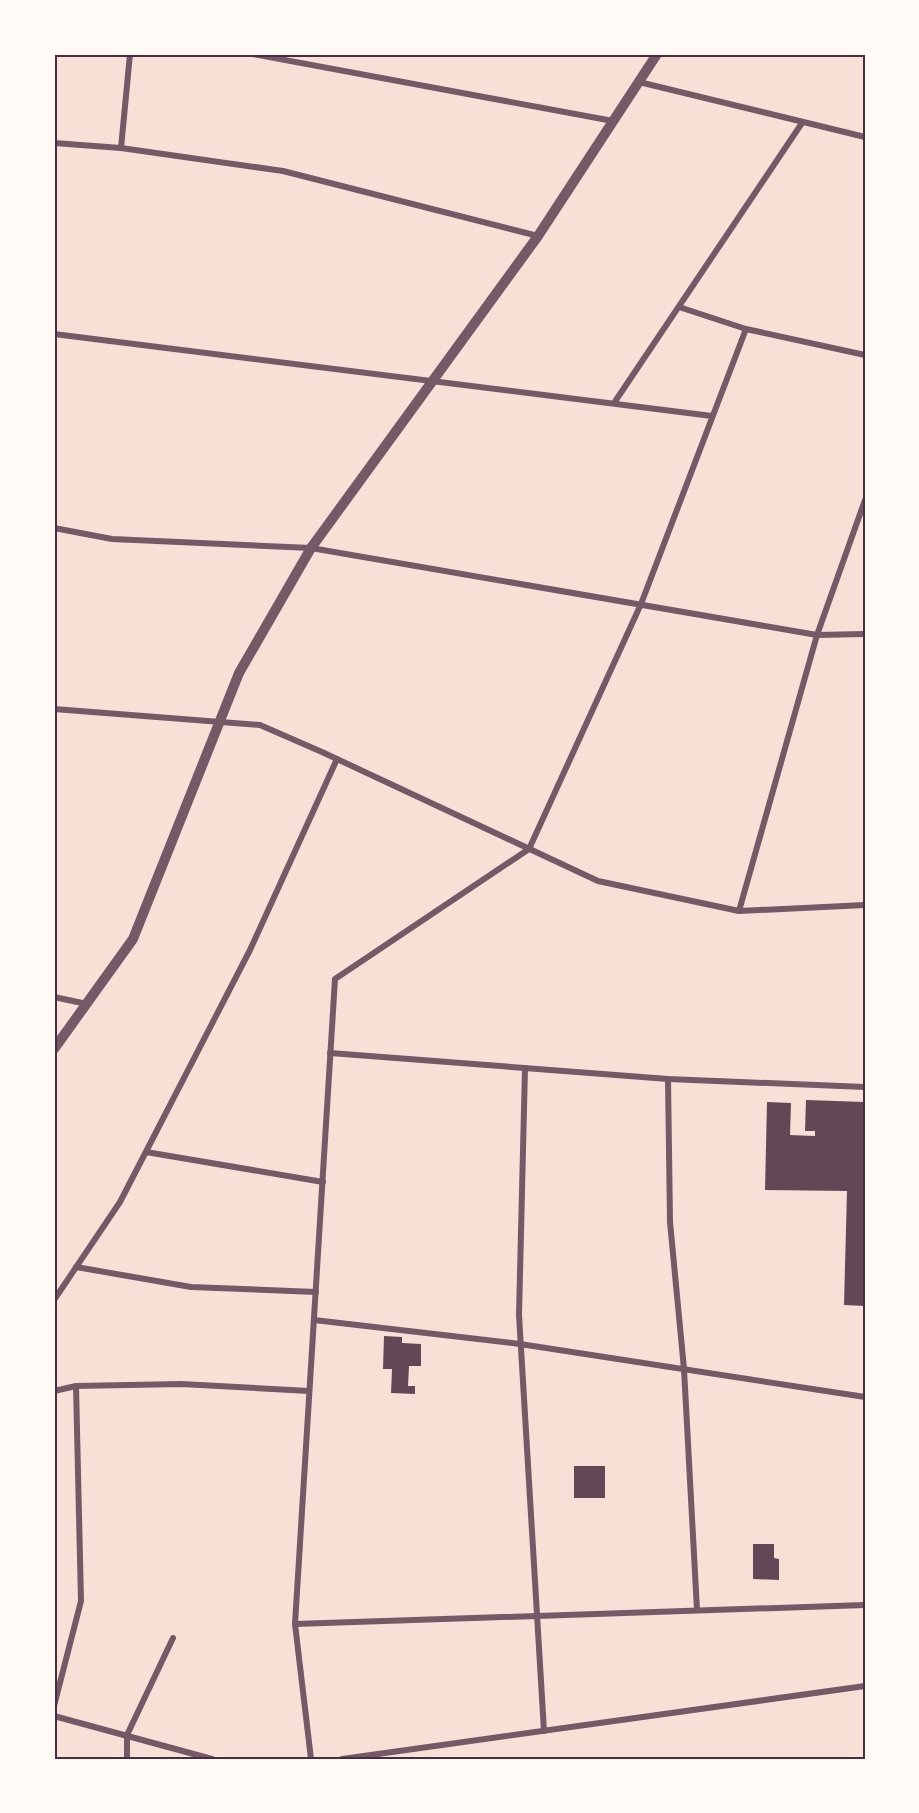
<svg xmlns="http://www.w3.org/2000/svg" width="919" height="1813" font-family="'Archivo Narrow',sans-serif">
  <rect width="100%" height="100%" fill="#f7e1d7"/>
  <g fill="#644757">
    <polygon points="806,1100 865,1102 865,1306 844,1305 847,1191 765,1190 767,1102 791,1103 790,1135 815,1136 815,1131 805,1131"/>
    <polygon points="384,1336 402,1337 402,1343 421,1344 421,1366 409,1366 408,1386 415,1386 415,1394 391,1393 392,1369 383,1369"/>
    <rect x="574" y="1466" width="31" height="32"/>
    <polygon points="753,1544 774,1544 774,1558 779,1559 779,1580 753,1579"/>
  </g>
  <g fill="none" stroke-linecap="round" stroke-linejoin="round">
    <g stroke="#755966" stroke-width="6">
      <polyline points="253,54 613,121"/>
      <polyline points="639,82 865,137"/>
      <polyline points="54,143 121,148 283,171 538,236"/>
      <polyline points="121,148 130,54"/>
      <polyline points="679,307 746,329 865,355"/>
      <polyline points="54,334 712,416"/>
      <polyline points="614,403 802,123"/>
      <polyline points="54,528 112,539 311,548 817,635 865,634"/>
      <polyline points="54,709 260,725 322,752 598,881 739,911 865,905"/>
      <polyline points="739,911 817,635 865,500"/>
      <polyline points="54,997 87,1004"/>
      <polyline points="330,1053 668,1079 865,1087"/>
      <polyline points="525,1068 519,1315 544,1731"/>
      <polyline points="668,1079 670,1222 684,1369 697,1610"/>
      <polyline points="146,1152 323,1182"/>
      <polyline points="76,1267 191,1287 316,1292"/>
      <polyline points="54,1300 120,1202 250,950 337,759"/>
      <polyline points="314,1320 520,1344 865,1397"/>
      <polyline points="54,1391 76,1386 181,1384 309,1391"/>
      <polyline points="295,1624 865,1605"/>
      <polyline points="54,1706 81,1601 76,1386"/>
      <polyline points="54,1716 212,1759"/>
      <polyline points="127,1759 127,1735 173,1638"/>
      <polyline points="311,1759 295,1624 335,979 529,849 641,604 746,329"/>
      <polyline points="342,1759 865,1686"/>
    </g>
    <polyline stroke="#755966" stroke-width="10" points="54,1049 133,939 239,673 311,548 538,236 657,54"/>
  </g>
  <rect width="919" height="1813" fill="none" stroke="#fffaf5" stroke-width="111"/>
  <rect x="56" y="56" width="808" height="1702" fill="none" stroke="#4a2c40" stroke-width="2"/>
</svg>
